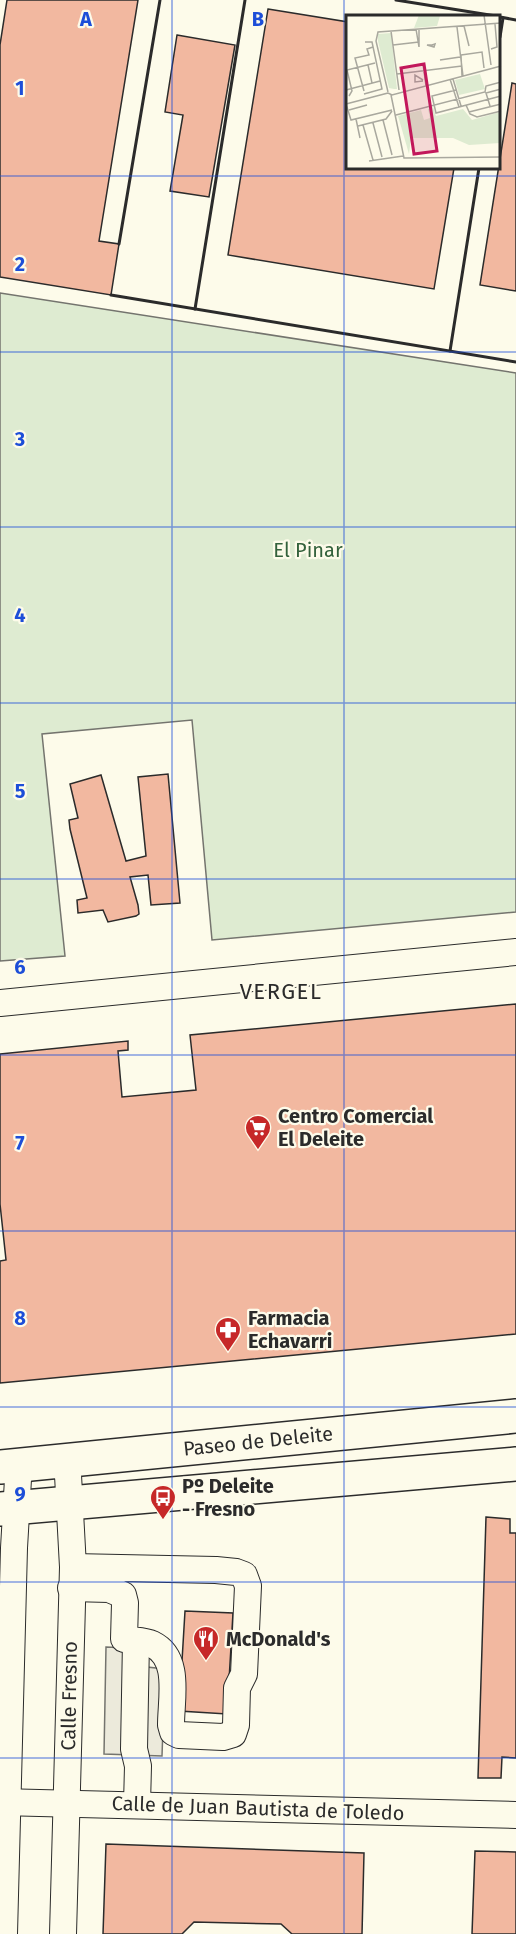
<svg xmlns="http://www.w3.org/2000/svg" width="516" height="1934" font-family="'Fira Sans',sans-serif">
  <rect width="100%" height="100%" fill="#fdfbea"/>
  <polygon fill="#deebd1" stroke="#74746e" stroke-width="1.5" points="0,293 516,373 516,912 212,940 192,720 42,734 65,956 0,961"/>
  <polygon fill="#eceadb" stroke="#74746e" stroke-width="1.5" points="106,1647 148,1649 147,1667 165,1669 162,1756 104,1754"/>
  <g fill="#f2b8a0" stroke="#2b2b2b" stroke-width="1.5">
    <polygon points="7,0 138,0 99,241 119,244 111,295 0,277 0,45"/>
    <polygon points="268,9 348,22 348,168 454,168 434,289 228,255"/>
    <polygon points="177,35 235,45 209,197 170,191 183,115 165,112"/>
    <polygon points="512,83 516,84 516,291 480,285"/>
    <polygon points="168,774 180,903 151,905 148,875 130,877 138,905 139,914 136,916 108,922 103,910 78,913 77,900 87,898 70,829 69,820 78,818 70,784 101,775 126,861 146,856 138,777"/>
    <polygon points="516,1004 516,1334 0,1383 0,1261 6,1260 0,1204 0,1054 128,1041 128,1050 118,1051 122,1097 196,1090 190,1035"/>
    <polygon points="486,1517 510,1519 510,1533 516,1533 516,1758 502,1757 501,1778 478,1778"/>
    <polygon points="185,1611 233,1613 227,1714 179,1711"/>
    <polygon points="106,1844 364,1853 362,1934 292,1934 281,1924 194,1922 182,1934 103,1934"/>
    <polygon points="475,1851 516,1852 516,1934 472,1934"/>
  </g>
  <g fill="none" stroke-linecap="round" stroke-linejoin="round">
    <defs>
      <g id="minor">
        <polyline points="0,1003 516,952"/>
        <polyline points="60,1461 68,1475 73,1567 63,1934"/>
        <path d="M71,1588L109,1589L123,1595L125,1603L124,1639C132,1641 144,1640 152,1644C181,1658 171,1698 171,1725L173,1732L179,1735L223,1737L233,1734L236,1725L237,1688L244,1674L248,1586L244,1575L236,1572L216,1570L73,1567"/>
        <polyline points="136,1641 134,1749 138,1766 137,1804"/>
        <polyline points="0,1802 516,1815"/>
        <polyline points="4,1934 14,1548 18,1479 22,1466"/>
      </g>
      <g id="major">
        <polyline points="0,1467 516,1416"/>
        <polyline points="0,1509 516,1464"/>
      </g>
    </defs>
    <use href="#minor" stroke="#2b2b2b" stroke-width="28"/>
    <use href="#major" stroke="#2b2b2b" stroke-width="36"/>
    <use href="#minor" stroke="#fdfbea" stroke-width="26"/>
    <use href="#major" stroke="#fdfbea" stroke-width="33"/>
    <g stroke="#2b2b2b" stroke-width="3">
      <polyline points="396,0 496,16"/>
      <polyline points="500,17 516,20"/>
      <polyline points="500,37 503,18"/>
      <polyline points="119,244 160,0"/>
      <polyline points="111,295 516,362"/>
      <polyline points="195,309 245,0"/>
      <polyline points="450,351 479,168"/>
    </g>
  </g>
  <path fill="none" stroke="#1d4ed8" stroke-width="1.5" stroke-opacity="0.55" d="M172,0V1934M344,0V1934M0,176H516M0,352H516M0,527H516M0,703H516M0,879H516M0,1055H516M0,1231H516M0,1407H516M0,1582H516M0,1758H516"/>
  <defs>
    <symbol id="supermarket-pin" viewBox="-11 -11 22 30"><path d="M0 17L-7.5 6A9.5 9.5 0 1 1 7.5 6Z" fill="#c62828" stroke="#fdfbea"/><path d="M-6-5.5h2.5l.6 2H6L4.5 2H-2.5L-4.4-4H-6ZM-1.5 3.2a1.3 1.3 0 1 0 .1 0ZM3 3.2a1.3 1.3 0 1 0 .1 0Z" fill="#fff"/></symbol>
    <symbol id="pharmacy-pin" viewBox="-11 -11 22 30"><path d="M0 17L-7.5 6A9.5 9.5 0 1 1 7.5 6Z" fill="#c62828" stroke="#fdfbea"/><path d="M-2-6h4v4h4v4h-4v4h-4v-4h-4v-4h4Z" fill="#fff"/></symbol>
    <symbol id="bus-pin" viewBox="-11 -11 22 30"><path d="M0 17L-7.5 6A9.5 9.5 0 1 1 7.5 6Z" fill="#c62828" stroke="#fdfbea"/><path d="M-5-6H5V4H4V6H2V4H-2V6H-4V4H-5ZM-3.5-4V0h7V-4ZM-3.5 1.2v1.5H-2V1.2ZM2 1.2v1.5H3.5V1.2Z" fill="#fff"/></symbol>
    <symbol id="restaurant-pin" viewBox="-11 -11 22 30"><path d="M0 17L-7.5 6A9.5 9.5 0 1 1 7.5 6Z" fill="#c62828" stroke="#fdfbea"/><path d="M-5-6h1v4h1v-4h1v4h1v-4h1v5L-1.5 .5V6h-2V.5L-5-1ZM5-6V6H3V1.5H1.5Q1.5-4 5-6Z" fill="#fff"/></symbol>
  </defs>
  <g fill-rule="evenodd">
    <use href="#supermarket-pin" x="243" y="1113" width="30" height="40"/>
    <use href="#pharmacy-pin" x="213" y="1315" width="30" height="40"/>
    <use href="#bus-pin" x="148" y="1483" width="30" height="40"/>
    <use href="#restaurant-pin" x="191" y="1624" width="30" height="40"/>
  </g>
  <g text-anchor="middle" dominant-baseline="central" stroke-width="4.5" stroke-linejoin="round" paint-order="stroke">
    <g font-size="20" fill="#34623c" stroke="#fdfbea">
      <text x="308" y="550">El Pinar</text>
    </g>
    <g font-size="20" font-weight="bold" fill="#2b2b2b" stroke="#fdfbea" text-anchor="start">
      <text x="278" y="1116">Centro Comercial<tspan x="278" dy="23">El Deleite</tspan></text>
      <text x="248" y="1318">Farmacia<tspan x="248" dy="23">Echavarri</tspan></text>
      <text x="182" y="1486">Pº Deleite<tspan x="182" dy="23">- Fresno</tspan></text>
      <text x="226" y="1639">McDonald's</text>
    </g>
    <g font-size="20" fill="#2b2b2b" stroke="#fdfbea">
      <text transform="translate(258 1441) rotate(-6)">Paseo de Deleite</text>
      <text transform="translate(69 1696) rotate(-89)">Calle Fresno</text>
      <text transform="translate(258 1808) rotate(2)">Calle de Juan Bautista de Toledo</text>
    </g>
    <g font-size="22" letter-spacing="1.5" fill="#2b2b2b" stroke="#fdfbea">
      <text x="281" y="991">VERGEL</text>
    </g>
  </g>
  <g transform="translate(346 15)">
    <rect width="154" height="154" fill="#fdfbea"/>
    <path d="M73,0H107L94,1L91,11L68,13ZM45,18L51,74H48L43,73L32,26V19ZM134,59L139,74L113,80L109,65ZM87,92L90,101L117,94L126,105L154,97V128L123,130L107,123H65L63,139L52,101L75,95L78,105L84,103L82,94Z" fill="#deebd1"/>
    <path fill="none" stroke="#a9a89e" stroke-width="1.5" d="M138,0L145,50M118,11L123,31M111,12L117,61M70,14L73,32V14M45,16L53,75M89,29L88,32L81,30H86ZM47,30L73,27M145,34L151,32L149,9M115,40L136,37L138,53M115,40L116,61M94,45L114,42M77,49L80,71M22,50L26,68M51,59L116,51M104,64L113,92M107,64L115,91M77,65L69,60V67L77,66M0,75L34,66M110,75L86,81L90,98L155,81M18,76L9,43L23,40L21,34L27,32M42,77L30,26L32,17L155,8M42,78L46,80L155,51M18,79L36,74L26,27H19M45,80L58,143L155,142M3,81L6,76L1,55L29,48M0,89L5,105L46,95M0,89L42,78M120,90L124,99L131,102L155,96M144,91L140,78L155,74M3,95L21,90M123,97L155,89M50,100L139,77L140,71L155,67M10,104L14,123M37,105L46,140M27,108L36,142M17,110L27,145M12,111L40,104L46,96M23,146L57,141"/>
    <path fill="#c2185b" fill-opacity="0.15" stroke="#c2185b" stroke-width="3" d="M78,49L91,136L68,139L55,53Z"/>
    <rect width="154" height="154" fill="none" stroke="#2b2b2b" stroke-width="3"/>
  </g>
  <g font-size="20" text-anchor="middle" font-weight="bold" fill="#1d4ed8" stroke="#fdfbea" stroke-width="4.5" stroke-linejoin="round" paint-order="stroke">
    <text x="86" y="26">A</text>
    <text x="258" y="26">B</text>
    <text x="20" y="95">1</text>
    <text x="20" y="271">2</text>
    <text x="20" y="446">3</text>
    <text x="20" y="622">4</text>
    <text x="20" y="798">5</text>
    <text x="20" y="974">6</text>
    <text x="20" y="1150">7</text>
    <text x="20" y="1325">8</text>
    <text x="20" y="1501">9</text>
  </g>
</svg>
